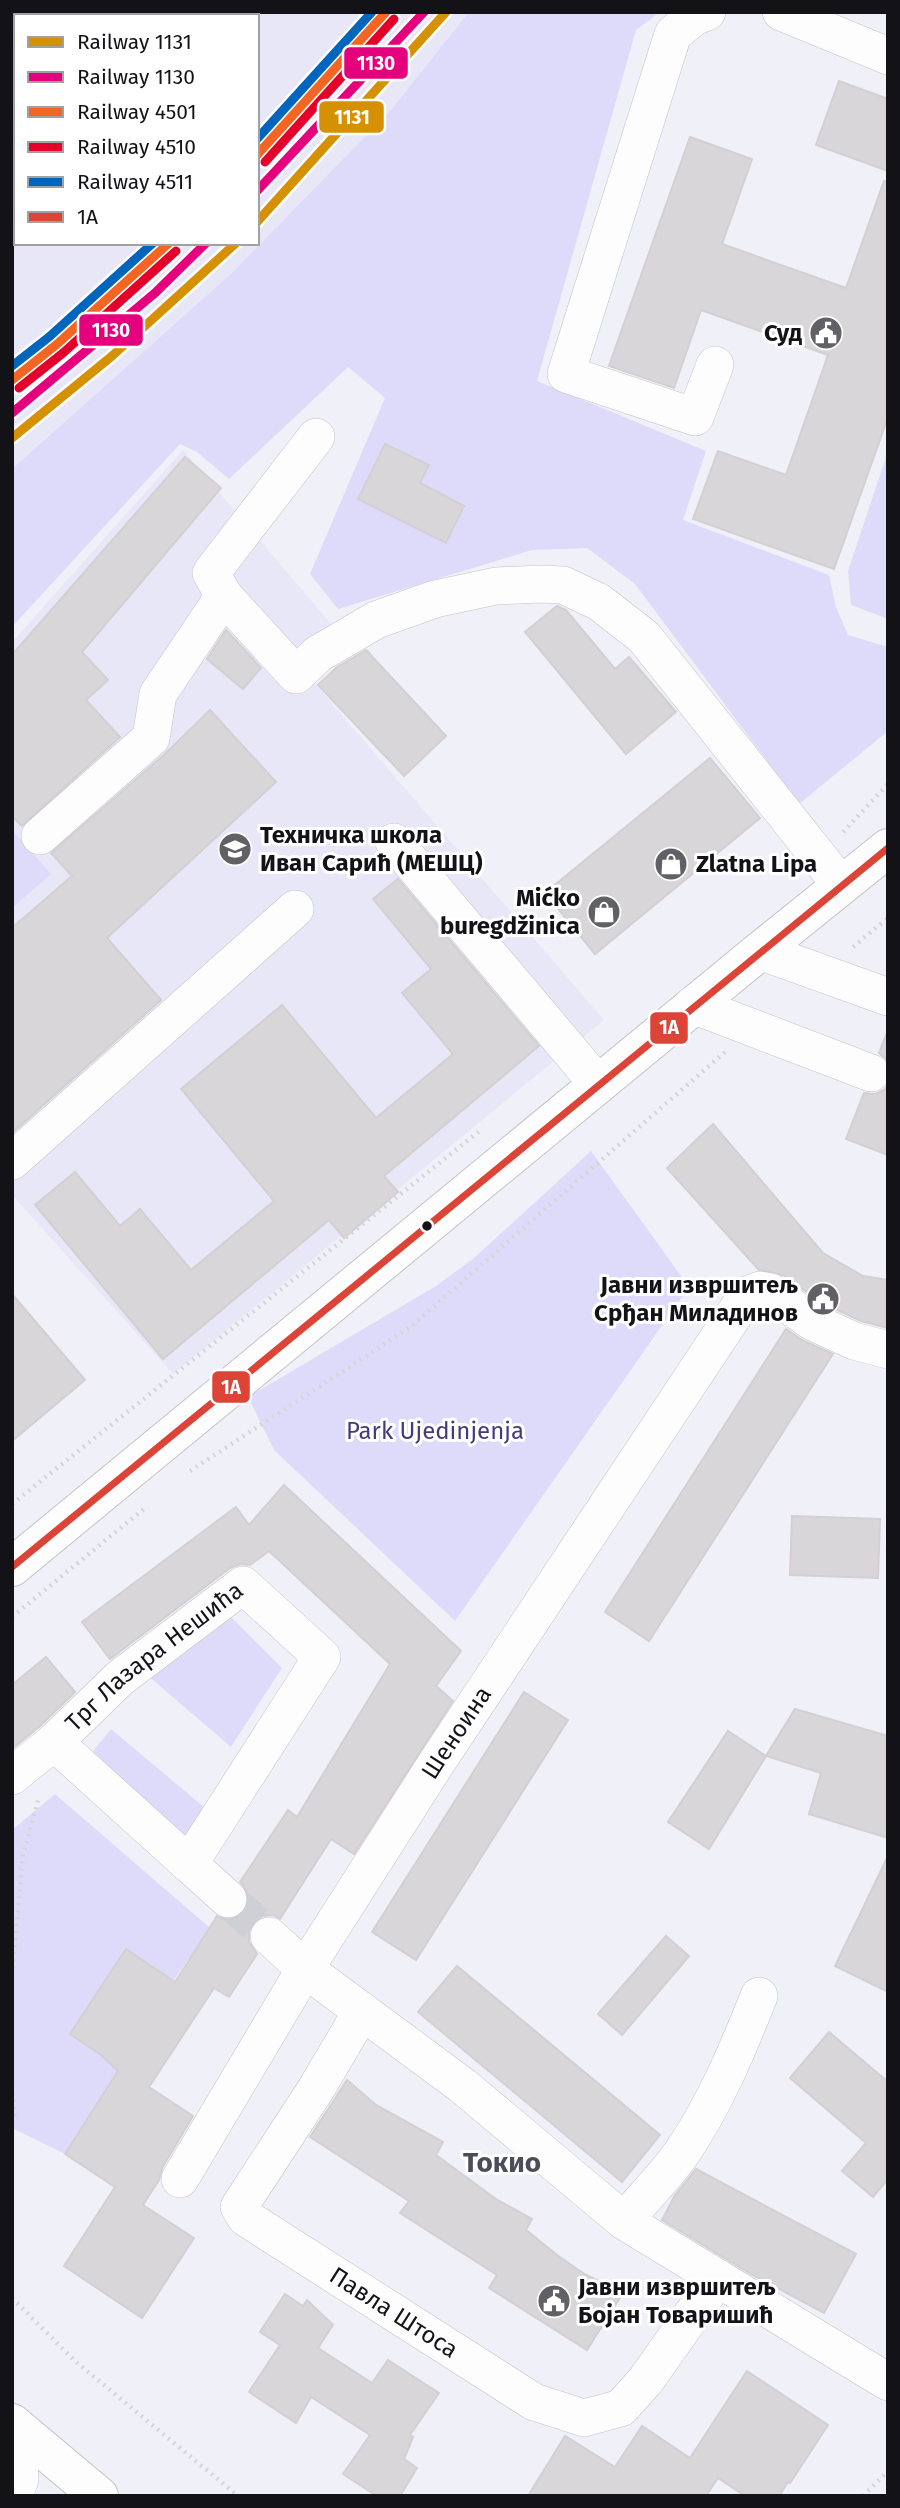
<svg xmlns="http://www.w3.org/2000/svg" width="900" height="2508" font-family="'Fira Sans',sans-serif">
  <rect width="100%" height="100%" fill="#f0f0f8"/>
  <g fill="#e8e7f7" fill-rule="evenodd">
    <path d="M12,12H499L12,488ZM16,16H257V243H16Z"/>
    <polygon points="183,450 349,645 310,678 604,1020 173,1374 12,1195 12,642"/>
  </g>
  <g fill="#dedbfa">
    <polygon points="469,12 660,12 636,30 537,381 706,451 683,520 829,575 836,607 848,635 888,647 888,731 799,804 635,584 587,548 532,550 338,609 310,574 385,398 348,367 229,479 197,452 180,444 12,627 12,469 232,273 391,110"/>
    <polygon points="888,451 888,619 851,605 848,571"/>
    <polygon points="12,830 51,874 12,908"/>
    <polygon points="591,1151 689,1287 455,1621 274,1450 248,1397 436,1286 474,1258"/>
    <polygon points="229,1615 282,1668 231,1747 147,1675"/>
    <polygon points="111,1729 217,1818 195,1844 90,1755"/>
    <polygon points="55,1794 210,1928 163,1995 154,1968 125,1949 89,2005 89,2021 81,2016 70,2034 99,2054 124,2062 83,2125 84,2140 76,2136 65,2154 12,2128 12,1830"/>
  </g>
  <g fill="#d9d6d9" stroke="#d3cfd2" stroke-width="2">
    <polygon points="839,81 888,99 888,171 816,145"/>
    <polygon points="690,137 752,159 722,244 846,288 884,181 888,182 888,417 834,569 693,519 718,451 786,475 828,355 701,310 674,388 609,366"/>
    <polygon points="385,444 429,465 420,483 464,506 446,543 358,499"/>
    <polygon points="185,457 221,488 82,652 108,680 86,700 120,737 22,826 12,816 12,655"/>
    <polygon points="557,606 566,610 615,669 629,657 676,712 626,754 525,632"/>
    <polygon points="226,630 261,668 243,689 207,659"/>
    <polygon points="366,650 446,736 404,776 318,685 337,667"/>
    <polygon points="210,710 276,782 107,938 161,1000 12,1133 12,928 72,876 51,853 165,754"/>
    <polygon points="710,758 760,818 595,954 545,893"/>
    <polygon points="398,879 539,1046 384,1176 398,1192 344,1238 329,1220 163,1359 35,1205 75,1172 120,1226 140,1209 191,1270 274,1201 181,1089 282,1005 376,1118 453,1054 402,993 431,969 373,899"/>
    <polygon points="886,1035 888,1036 888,1061 879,1053"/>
    <polygon points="888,1085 888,1155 846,1139 864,1093 875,1094 884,1090"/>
    <polygon points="713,1124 823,1253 863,1276 888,1280 888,1328 861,1321 822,1303 783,1275 759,1270 667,1168"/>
    <polygon points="12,1294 85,1380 12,1441"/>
    <polygon points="786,1329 802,1340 833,1354 649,1641 605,1612"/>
    <polygon points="284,1485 461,1651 436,1686 453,1701 354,1854 331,1839 280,1919 273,1915 263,1916 253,1922 249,1931 249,1942 257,1954 229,1997 214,1988 149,2087 193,2116 162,2168 159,2180 143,2205 194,2238 142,2318 64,2266 115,2187 65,2154 118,2071 101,2055 70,2034 126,1949 175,1982 217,1916 224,1920 234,1919 244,1912 249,1903 248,1893 240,1882 288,1810 297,1817 390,1664 269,1551 250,1565 240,1564 230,1568 110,1659 82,1622 236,1507 249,1525"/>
    <polygon points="792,1516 880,1519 878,1578 790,1575"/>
    <polygon points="46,1657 75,1692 40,1726 12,1749 12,1685"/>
    <polygon points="524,1692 568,1720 416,1960 372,1932"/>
    <polygon points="795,1709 888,1736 888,1838 809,1814 821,1773 766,1756"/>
    <polygon points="728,1731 766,1756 709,1849 668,1822"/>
    <polygon points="888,1856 888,1992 835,1966"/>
    <polygon points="666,1936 689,1956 622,2035 598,2014"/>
    <polygon points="457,1966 660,2135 622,2182 418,2012"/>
    <polygon points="829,2032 888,2082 888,2179 873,2197 842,2171 866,2143 790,2078"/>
    <polygon points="347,2080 376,2105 443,2142 436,2155 496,2199 532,2219 526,2230 557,2255 586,2275 623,2293 587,2350 489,2288 497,2275 400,2213 409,2201 310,2137"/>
    <polygon points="696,2169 856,2254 824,2313 749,2273 662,2220 675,2195"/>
    <polygon points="285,2294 303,2306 307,2300 333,2325 318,2348 372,2383 388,2360 439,2393 410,2435 413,2437 404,2459 417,2468 400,2496 377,2496 343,2474 370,2435 311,2397 296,2423 249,2392 280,2345 260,2332"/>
    <polygon points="747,2371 828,2425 790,2483 788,2482 779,2496 745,2496 718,2478 706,2496 528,2496 565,2436 615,2467 642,2426 690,2458"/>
  </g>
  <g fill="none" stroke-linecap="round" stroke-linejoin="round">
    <polyline stroke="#cfcfd6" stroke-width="37" stroke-dasharray="37 18" stroke-linecap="butt" points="228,1899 269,1936"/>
    <defs>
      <g id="minor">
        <polyline points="707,12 694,17 673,34 566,374 695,417 715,365"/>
        <polyline points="781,12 888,56"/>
        <polyline points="224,596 296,675 318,654 376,620 435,599 496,586 540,584 563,585 599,602 644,637 841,885"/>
        <polyline points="40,836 151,738 158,694 224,596 211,573 316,437"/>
        <polyline points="394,842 598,1084"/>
        <polyline points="760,951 888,997"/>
        <polyline points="693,1005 871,1073"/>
        <polyline points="12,1161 295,909"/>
        <polyline points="54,1742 189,1864"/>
        <path id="s1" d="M12,1776L54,1742L120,1678L243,1585L322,1657L189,1864L228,1899"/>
        <polyline points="269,1936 305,1969 463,2086 624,2221 888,2382"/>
        <path id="s2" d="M362,2011L316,2089L239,2207L246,2218L534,2402L584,2418L621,2408L646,2380L718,2278"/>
        <path id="s3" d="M180,2179L305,1969L437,1762L747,1295L760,1290L771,1292L811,1321L854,1341L888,1350"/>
        <path d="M624,2221C643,2198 666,2176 683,2151C715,2104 738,2049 759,1996"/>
        <polyline points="14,2496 20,2479 16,2427"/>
      </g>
      <g id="major">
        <polyline points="12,1567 760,951 888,848"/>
        <polyline points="12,2423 99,2496"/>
      </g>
    </defs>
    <use href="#minor" stroke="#c3c3c9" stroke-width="38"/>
    <use href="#major" stroke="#c3c3c9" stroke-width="40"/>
    <g stroke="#d5d5d8" stroke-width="4.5" stroke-dasharray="2 5" stroke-linecap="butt">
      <polyline points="843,832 888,784"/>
      <polyline points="853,947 888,918"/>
      <polyline points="190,1471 409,1328 725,1052"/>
      <polyline points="12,1504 482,1129"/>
      <polyline points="12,1617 145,1508"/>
      <polyline points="12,1975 23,1855 38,1800"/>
      <polyline points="12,2086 15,2120"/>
      <polyline points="12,2298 75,2361 238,2496"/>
      <polyline points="863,2496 888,2471"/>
    </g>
    <use href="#minor" stroke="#fdfdfe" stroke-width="37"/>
    <use href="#major" stroke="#fdfdfe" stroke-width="38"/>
    <defs>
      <polyline id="bus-1" points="12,1567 888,848"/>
    </defs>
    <use href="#bus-1" stroke="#fff" stroke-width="12"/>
    <use href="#bus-1" stroke="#db4436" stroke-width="7"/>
    <defs>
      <g id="rail-1">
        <polyline points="257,222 446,12"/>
        <polyline points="12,438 112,356 236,243"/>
      </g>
      <g id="rail-2">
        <polyline points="257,191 424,12"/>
        <polyline points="12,413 155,293 206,243"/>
      </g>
      <g id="rail-3">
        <polyline points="257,155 386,12"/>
        <polyline points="12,380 56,345 169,243"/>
      </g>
      <g id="rail-4">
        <polyline points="265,162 394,19"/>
        <polyline points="19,388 63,353 176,251"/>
      </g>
      <g id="rail-5">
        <polyline points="257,139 372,12"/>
        <polyline points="12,366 49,337 153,243"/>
      </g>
    </defs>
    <use href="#rail-1" stroke="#fff" stroke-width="14"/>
    <use href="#rail-2" stroke="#fff" stroke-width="14"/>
    <use href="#rail-3" stroke="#fff" stroke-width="14"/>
    <use href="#rail-4" stroke="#fff" stroke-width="14"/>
    <use href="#rail-5" stroke="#fff" stroke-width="14"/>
    <use href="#rail-1" stroke="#d59003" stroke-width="9"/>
    <use href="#rail-2" stroke="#e5007d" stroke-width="9"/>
    <use href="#rail-3" stroke="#f26522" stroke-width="9"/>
    <use href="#rail-4" stroke="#e4002b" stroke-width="9"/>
    <use href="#rail-5" stroke="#0065bd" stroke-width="9"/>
  </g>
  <defs>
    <symbol id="civic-disc" viewBox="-11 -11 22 22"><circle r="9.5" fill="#606066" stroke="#fff"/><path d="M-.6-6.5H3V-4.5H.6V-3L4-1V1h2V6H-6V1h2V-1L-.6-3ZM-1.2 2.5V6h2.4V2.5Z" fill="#fff"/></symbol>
    <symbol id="school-disc" viewBox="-11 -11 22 22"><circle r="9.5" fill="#606066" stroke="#fff"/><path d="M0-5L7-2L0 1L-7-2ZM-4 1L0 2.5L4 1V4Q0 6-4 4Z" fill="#fff"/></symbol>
    <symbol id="shop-disc" viewBox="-11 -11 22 22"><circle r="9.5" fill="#606066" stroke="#fff"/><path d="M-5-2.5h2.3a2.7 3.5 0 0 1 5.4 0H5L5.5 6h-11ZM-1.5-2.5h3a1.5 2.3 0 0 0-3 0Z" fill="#fff"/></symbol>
  </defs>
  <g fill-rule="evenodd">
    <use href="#civic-disc" x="807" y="314" width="38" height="38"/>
    <use href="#school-disc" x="216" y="830" width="38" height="38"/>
    <use href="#shop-disc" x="652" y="845" width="38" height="38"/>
    <use href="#shop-disc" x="585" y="893" width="38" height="38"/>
    <use href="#civic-disc" x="804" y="1280" width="38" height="38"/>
    <use href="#civic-disc" x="535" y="2282" width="38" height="38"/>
  </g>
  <circle fill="#131217" stroke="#fff" stroke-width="2.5" cx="427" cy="1226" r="6"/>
  <g text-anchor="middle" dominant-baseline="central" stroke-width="6" stroke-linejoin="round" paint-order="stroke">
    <g font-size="24" font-weight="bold" fill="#131217" stroke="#fff" text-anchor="end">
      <text x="802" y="333">Суд</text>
      <text x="260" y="835" text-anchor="start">Техничка школа<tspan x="260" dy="28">Иван Сарић (МЕШЦ)</tspan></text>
      <text x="696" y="864" text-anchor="start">Zlatna Lipa</text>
      <text x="580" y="898">Mićko<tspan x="580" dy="28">buregdžinica</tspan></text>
      <text x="798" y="1285">Јавни извршитељ<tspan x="798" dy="28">Срђан Миладинов</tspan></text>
      <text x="578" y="2287" text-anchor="start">Јавни извршитељ<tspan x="578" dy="28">Бојан Товаришић</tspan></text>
    </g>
    <g font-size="24" fill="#473a78" stroke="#fff">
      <text x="435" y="1431">Park Ujedinjenja</text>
    </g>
    <g font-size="24" fill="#131217" stroke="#fff">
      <text stroke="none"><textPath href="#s1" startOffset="186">Трг Лазара Нешића</textPath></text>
      <text stroke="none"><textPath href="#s3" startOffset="525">Шеноина</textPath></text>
      <text stroke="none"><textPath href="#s2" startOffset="420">Павла Штоса</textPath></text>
    </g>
    <g font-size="28" font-weight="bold" fill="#4d4c59" stroke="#fff">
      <text x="502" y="2162">Токио</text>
    </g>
  </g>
  <g stroke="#fff" stroke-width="2.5">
    <rect x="343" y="46" width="66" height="34" rx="7" fill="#e5007d"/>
    <rect x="318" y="100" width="67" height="34" rx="7" fill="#d59003"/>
    <rect x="78" y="313" width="66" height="34" rx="7" fill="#e5007d"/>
    <rect x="649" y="1011" width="40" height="34" rx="7" fill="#db4436"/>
    <rect x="211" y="1370" width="40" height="34" rx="7" fill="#db4436"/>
  </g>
  <g font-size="19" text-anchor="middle" font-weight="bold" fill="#fff">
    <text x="376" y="70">1130</text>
    <text x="352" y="124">1131</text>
    <text x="111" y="337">1130</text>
    <text x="669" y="1034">1A</text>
    <text x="231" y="1394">1A</text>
  </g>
  <rect width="900" height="2508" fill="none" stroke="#131217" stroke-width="28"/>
  <rect x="14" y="14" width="245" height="231" fill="#ffffff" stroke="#a1a0a2" stroke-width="2"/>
  <rect x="28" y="37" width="35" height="10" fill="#d59003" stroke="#a1a0a2" stroke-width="2"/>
  <text x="77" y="49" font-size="21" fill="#131217">Railway 1131</text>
  <rect x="28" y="72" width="35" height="10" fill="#e5007d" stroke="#a1a0a2" stroke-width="2"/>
  <text x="77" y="84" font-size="21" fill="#131217">Railway 1130</text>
  <rect x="28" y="107" width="35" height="10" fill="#f26522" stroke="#a1a0a2" stroke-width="2"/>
  <text x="77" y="119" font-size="21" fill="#131217">Railway 4501</text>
  <rect x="28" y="142" width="35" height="10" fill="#e4002b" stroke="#a1a0a2" stroke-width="2"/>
  <text x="77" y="154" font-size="21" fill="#131217">Railway 4510</text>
  <rect x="28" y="177" width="35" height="10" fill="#0065bd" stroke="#a1a0a2" stroke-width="2"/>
  <text x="77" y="189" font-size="21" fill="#131217">Railway 4511</text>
  <rect x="28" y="212" width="35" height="10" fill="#db4436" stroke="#a1a0a2" stroke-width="2"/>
  <text x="77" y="224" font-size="21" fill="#131217">1A</text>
</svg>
